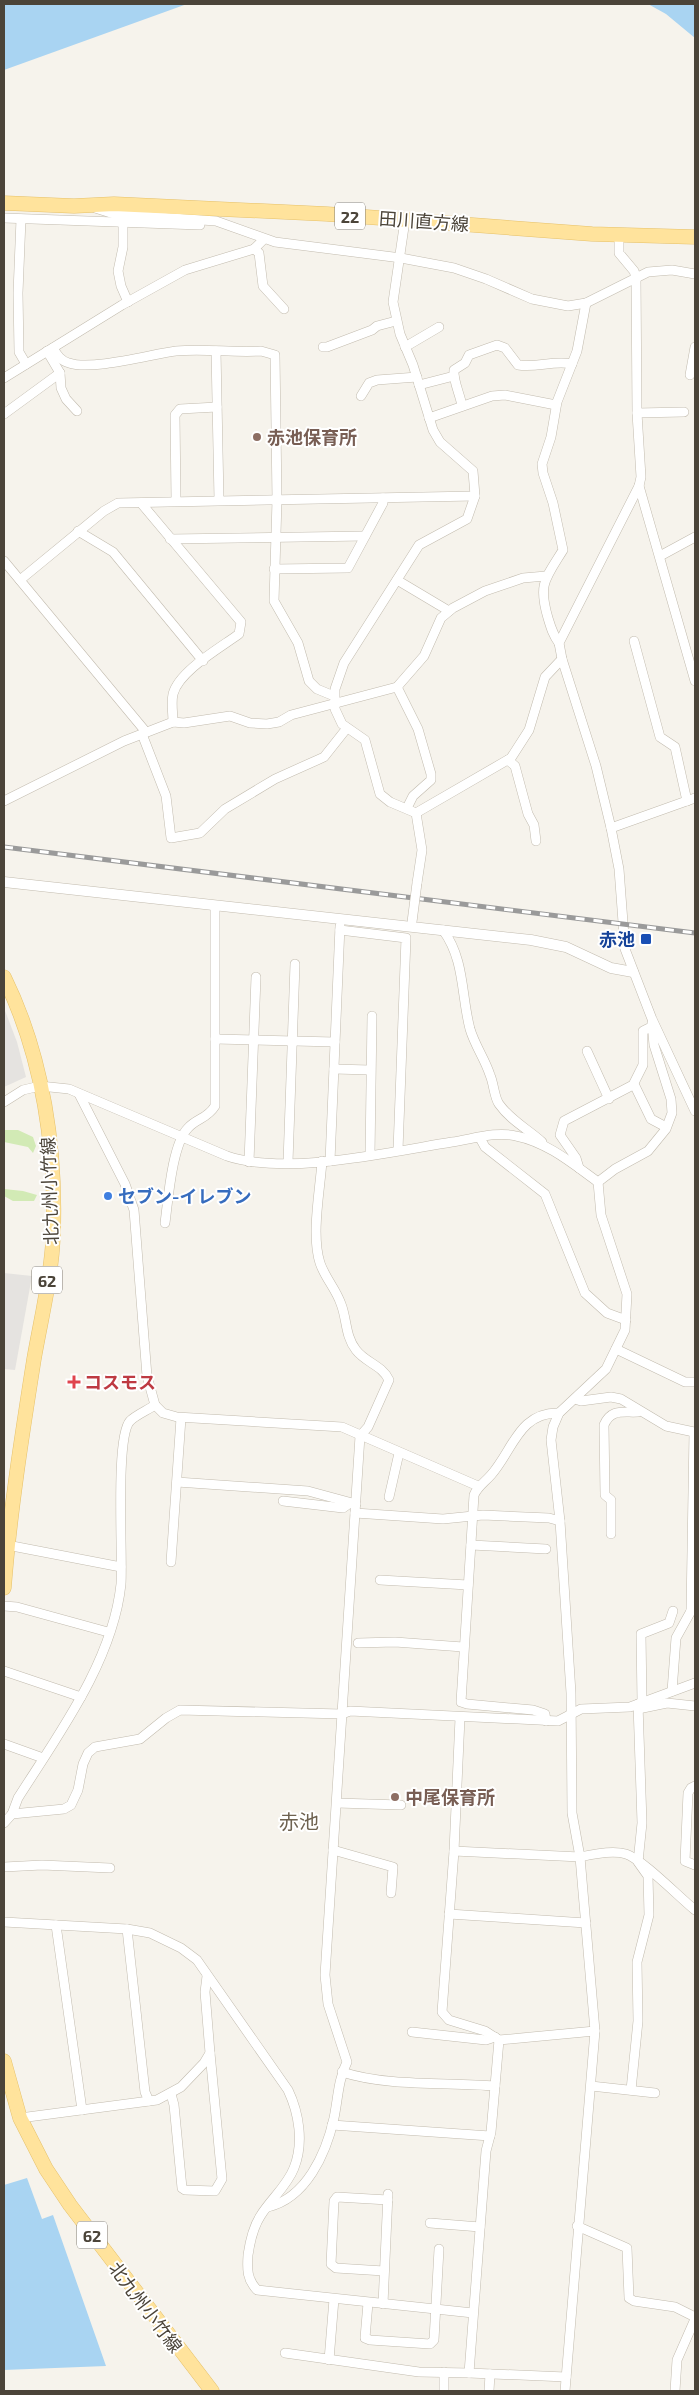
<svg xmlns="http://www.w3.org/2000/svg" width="699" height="2395" font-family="'Exo 2','Noto Sans JP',sans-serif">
  <rect width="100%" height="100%" fill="#f6f3ec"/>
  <g fill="#d2eab5">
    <polygon points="4,1130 18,1130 33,1137 36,1146 33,1153 28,1147 4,1142"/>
    <polygon points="4,1189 23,1191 37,1195 34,1201 13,1201 4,1196"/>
  </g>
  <g fill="#e5e3e0">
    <polygon points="4,1008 17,1042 26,1077 4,1087"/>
    <polygon points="4,1273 32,1276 15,1370 4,1369"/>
  </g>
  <g fill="#a9d4f2">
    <polygon points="4,4 187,4 4,70"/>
    <polygon points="648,4 695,4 695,38 666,14"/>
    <polygon points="27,2178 42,2219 53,2215 106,2366 4,2370 4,2185"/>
  </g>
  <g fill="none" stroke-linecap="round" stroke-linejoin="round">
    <defs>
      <g id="minor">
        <polyline points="95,208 114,214 216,221 275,242 401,258 454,268 486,279 532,299 568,306 586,303 648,272 672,270 695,274"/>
        <polyline points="4,218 200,225"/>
        <polyline points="21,219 18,293 19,352 26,364"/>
        <polyline points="405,220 393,302 400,334 413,365 433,430 440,442 473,471 475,496 467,519 419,545 344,663 335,689 335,709 342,724 365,740 380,794 390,802 416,813 422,850 417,883"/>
        <polyline points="123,224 123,247 118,271 121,286 128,302"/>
        <polyline points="619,235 619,253 634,271 636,277 637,413 641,477 639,486 559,643 562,659 596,766 611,828 619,869 625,949 652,1019 695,1111"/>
        <polyline points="254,249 259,253 263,286 284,309"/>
        <polyline points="323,347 327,347 372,330 377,326 396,321"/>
        <polyline points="405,347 439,327"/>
        <path d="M53,348C57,355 61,361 69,363C92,371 152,354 176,351C204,348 233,353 261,351L275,355L277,500L274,601L298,643L309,681L317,689L334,696"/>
        <polyline points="47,351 60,373 61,388 66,399 77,411"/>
        <polyline points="216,351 219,500"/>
        <polyline points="690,375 695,347"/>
        <polyline points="4,378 122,305 185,270 254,249 264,239"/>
        <polyline points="419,385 454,376"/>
        <polyline points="361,396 369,383 377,380 417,377"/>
        <path d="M462,406C460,394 453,381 454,370L465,363L469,355L497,345L505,348L518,365C537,368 554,360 572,364"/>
        <polyline points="637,413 684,412"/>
        <polyline points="4,414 60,373"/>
        <polyline points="429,418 492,396 505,395 556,405"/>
        <polyline points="639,486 695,681"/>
        <polyline points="176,500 175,415 180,409 217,407"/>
        <path d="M141,503L241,622L239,634C220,648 179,671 173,694C171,703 173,713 173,722"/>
        <polyline points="78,531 113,552 203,661"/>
        <polyline points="170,539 365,536"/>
        <polyline points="660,556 695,537"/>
        <polyline points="4,561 146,732"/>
        <polyline points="274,569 348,568 383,503 383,498"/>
        <polyline points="20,580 104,511 118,503 475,496"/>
        <polyline points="397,580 449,611"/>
        <polyline points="634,641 660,737 675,747 687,801"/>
        <path d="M559,643C553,635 551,628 548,618C538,584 545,579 563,550L553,503L543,473L542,464L551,437L557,402L577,351L586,303"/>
        <polyline points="397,687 418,729 431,774 431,780 413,796 407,808"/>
        <polyline points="142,734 166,796 171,838 200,833 225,809 275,779 324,757 347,728"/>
        <polyline points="508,760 515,766 528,814 534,825 536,841"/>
        <polyline points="4,801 124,741 173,722 184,723 230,716 250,723 267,724 279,722 291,715 397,687 424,656 441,618 453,608 485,591 523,578 546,576"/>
        <polyline points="416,813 511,758 529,730 545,677 562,659"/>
        <polyline points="611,828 695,798"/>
        <polyline points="340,930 406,938 398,1150"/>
        <path d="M443,930C465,960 461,995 470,1029C475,1046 485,1059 490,1075C494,1084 494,1097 499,1104C511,1121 528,1129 542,1142"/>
        <polyline points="215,1039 335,1042"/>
        <polyline points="587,1051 609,1099"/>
        <polyline points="334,1069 370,1070"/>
        <polyline points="634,1084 651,1119 666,1127"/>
        <polyline points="79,1094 125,1184 134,1210 147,1376 155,1405 163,1413 177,1417 342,1427 478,1486"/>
        <path d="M4,1102L23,1090L40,1086L69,1089L227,1156C286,1176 390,1152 452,1142C473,1139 496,1131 516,1136C547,1142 573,1164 598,1182"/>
        <polyline points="480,1138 485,1147 545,1194 585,1293 607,1313 626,1320"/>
        <polyline points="370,1155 372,1016"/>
        <polyline points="330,1161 340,926"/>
        <polyline points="249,1162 256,977"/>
        <polyline points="288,1162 295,964"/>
        <polyline points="579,1168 576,1158 560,1135 564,1121 633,1085 643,1065 643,1031 653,1026"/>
        <polyline points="598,1182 615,1169 648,1151 666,1129 672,1113 671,1099 654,1045 652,1023"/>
        <path d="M165,1223C168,1201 172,1144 188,1128C197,1118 207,1119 215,1106V907"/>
        <polyline points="616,1349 685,1382 695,1382"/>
        <polyline points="575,1399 581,1401 611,1397 621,1399 666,1426 694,1432 691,1611"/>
        <polyline points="177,1482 308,1491 356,1504"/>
        <polyline points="389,1497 399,1453"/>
        <polyline points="283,1501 343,1508 350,1503"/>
        <polyline points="355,1513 443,1519 483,1515 549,1518 560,1521"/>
        <path d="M611,1534V1500L605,1495L604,1425C611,1408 624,1413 638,1412"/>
        <polyline points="7,1545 121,1567"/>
        <polyline points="471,1545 546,1549"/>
        <polyline points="171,1562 181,1418"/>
        <polyline points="380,1580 468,1585"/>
        <polyline points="4,1606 17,1607 108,1632"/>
        <polyline points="358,1643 395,1642 463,1647"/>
        <polyline points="4,1671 81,1697"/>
        <polyline points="672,1691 676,1638 691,1611 695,1610"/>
        <polyline points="642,1702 641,1634 669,1623 673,1611"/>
        <polyline points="638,1709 667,1703 695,1706"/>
        <polyline points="460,1718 454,1851 442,2012 449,2020 485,2031 499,2040 595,2031"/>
        <path d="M546,1721L545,1714L533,1710L467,1704L461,1702L474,1495C478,1486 484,1483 491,1475C513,1450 519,1412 559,1413"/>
        <polyline points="4,1744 43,1758"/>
        <polyline points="695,1786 691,1788 688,1793 685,1861 695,1865"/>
        <polyline points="337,1803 401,1805"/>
        <polyline points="12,1814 64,1809 71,1805 78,1790 83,1764 88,1753 95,1747 140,1739 166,1718 180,1710 342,1714 350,1711 558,1721 581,1709 630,1707 695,1683"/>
        <path d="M4,1823L12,1814L18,1798C58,1735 113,1661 121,1584C123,1556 115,1437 130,1421C136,1415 148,1410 155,1405"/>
        <polyline points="333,1850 393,1867 391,1893"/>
        <path d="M454,1851L580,1857C593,1854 613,1850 626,1854C642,1859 680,1898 695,1910"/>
        <polyline points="4,1867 42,1865 110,1868"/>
        <polyline points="449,1914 586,1923"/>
        <path d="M4,1922L127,1929L150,1933L181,1948L197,1960L288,2090C299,2113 304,2143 294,2168C287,2186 271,2199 261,2215C253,2227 250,2241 248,2255C247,2270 247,2279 257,2290L473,2313"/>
        <polyline points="56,1925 82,2110"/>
        <polyline points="127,1929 145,2092 149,2101"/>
        <polyline points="412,2032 486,2040 495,2037"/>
        <polyline points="499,2040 491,2132 486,2151 469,2373 566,2377"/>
        <path d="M342,2072C388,2087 447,2082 495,2086"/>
        <polyline points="591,2086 655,2093"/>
        <polyline points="631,2090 638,2021 637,1962 649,1915 648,1876 638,1862 642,1823 638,1704"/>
        <polyline points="171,2094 174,2105 182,2188 185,2190 215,2191 222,2179 210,2053"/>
        <polyline points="20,2118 157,2100 181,2087 204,2063 210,2053 205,1992 207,1976"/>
        <polyline points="332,2125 490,2136"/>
        <path d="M268,2207C306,2198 326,2154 334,2118C338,2099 338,2080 347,2062L328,2004L325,1975L360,1436L368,1427L389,1380C382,1365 366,1363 356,1350C345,1336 347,1319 341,1304C336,1289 325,1278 320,1263C311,1235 320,1191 322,1161"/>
        <polyline points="430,2223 480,2227"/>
        <polyline points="577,2226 627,2248 629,2298 634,2301 675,2307 695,2317"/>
        <polyline points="384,2271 336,2268 331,2264 334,2201 337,2197 388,2200"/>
        <polyline points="368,2303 365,2338 370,2340 430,2344 434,2340 439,2249"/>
        <polyline points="383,2304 388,2194"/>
        <polyline points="285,2353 419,2372 469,2373"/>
        <polyline points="329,2360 334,2299"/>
        <polyline points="444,2391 444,2372"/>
        <polyline points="489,2391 490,2374"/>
        <polyline points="565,2391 595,2031 580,1857 572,1813 571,1693 560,1521 551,1440 553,1427 559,1413 606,1369 625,1330 627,1294 601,1215 598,1182"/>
        <polyline points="675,2391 677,2360 695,2319"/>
      </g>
      <polyline id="tertiary" points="4,882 531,940 566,947 611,968 633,972"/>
      <g id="primary">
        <polyline points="4,203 74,206 114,204 327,214 592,234 695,237"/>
        <path d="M4,977C43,1056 57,1151 53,1239C51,1279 41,1319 34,1359C22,1435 10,1511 4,1588"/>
        <polyline points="4,2061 20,2118 46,2169 70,2205 212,2391"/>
      </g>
    </defs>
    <use href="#minor" stroke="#c2bbae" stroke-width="10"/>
    <use href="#tertiary" stroke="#c2bbae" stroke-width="11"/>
    <use href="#primary" stroke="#e6c16a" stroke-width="15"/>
    <use href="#minor" stroke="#fff" stroke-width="9"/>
    <use href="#tertiary" stroke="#fff" stroke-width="10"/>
    <use href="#primary" stroke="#ffe39c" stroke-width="14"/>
    <defs>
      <polyline id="rail" points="4,847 695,933"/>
    </defs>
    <use href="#rail" stroke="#9a9a9a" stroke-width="5"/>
    <use href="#rail" stroke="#fff" stroke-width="3" stroke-dasharray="9" stroke-linecap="butt"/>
    <defs>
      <polyline id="minor-bridge" points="412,922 417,883"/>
    </defs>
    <use href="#minor-bridge" stroke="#c2bbae" stroke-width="10" stroke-linecap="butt"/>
    <use href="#minor-bridge" stroke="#fff" stroke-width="9"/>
  </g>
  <g fill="#8d6e63" stroke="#fff" stroke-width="2">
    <circle cx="257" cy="437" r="5"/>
    <circle cx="395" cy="1797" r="5"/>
  </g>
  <rect fill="#1a4fb4" stroke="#fff" stroke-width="2" x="640" y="933" width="12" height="12" rx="2.5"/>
  <circle fill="#3f7fe0" stroke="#fff" stroke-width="2" cx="108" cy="1196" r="5"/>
  <path fill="#e0444e" stroke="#fff" stroke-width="2" d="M71.5 1374.5h5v5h5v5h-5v5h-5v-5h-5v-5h5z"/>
  <g text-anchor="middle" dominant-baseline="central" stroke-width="4" stroke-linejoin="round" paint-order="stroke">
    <g fill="#fff" stroke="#817c74" stroke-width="1">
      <rect x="335" y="202.5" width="30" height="27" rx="4"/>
      <rect x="32" y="1266.5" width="30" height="27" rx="4"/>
      <rect x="77" y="2221.5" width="30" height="27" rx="4"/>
    </g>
    <g font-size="16" font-weight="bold" fill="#4b4439">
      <text x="350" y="216">22</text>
      <text x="47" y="1280">62</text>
      <text x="92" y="2235">62</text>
    </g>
    <g font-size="18" fill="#4b4439" stroke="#fff">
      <text transform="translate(424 221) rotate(4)">田川直方線</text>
      <text transform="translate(49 1191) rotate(-92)">北九州小竹線</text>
      <text transform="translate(146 2307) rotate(53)">北九州小竹線</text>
    </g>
    <g font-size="18" font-weight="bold" fill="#785e54" stroke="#fff" text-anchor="start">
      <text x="267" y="437">赤池保育所</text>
      <text x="405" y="1797">中尾保育所</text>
    </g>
    <g font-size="18" font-weight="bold" fill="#164399" stroke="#fff" text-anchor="end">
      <text x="635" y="939">赤池</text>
    </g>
    <g font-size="18" font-weight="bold" fill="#366cbe" stroke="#fff" text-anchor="start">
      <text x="118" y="1196">セブン-イレブン</text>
    </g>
    <g font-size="18" font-weight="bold" fill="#be3a42" stroke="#fff" text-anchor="start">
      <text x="84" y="1382">コスモス</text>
    </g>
    <g font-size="20" fill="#6e6250" stroke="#fff">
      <text x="299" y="1821">赤池</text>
    </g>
  </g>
  <rect width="699" height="2395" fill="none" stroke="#4b4439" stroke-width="10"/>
</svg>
